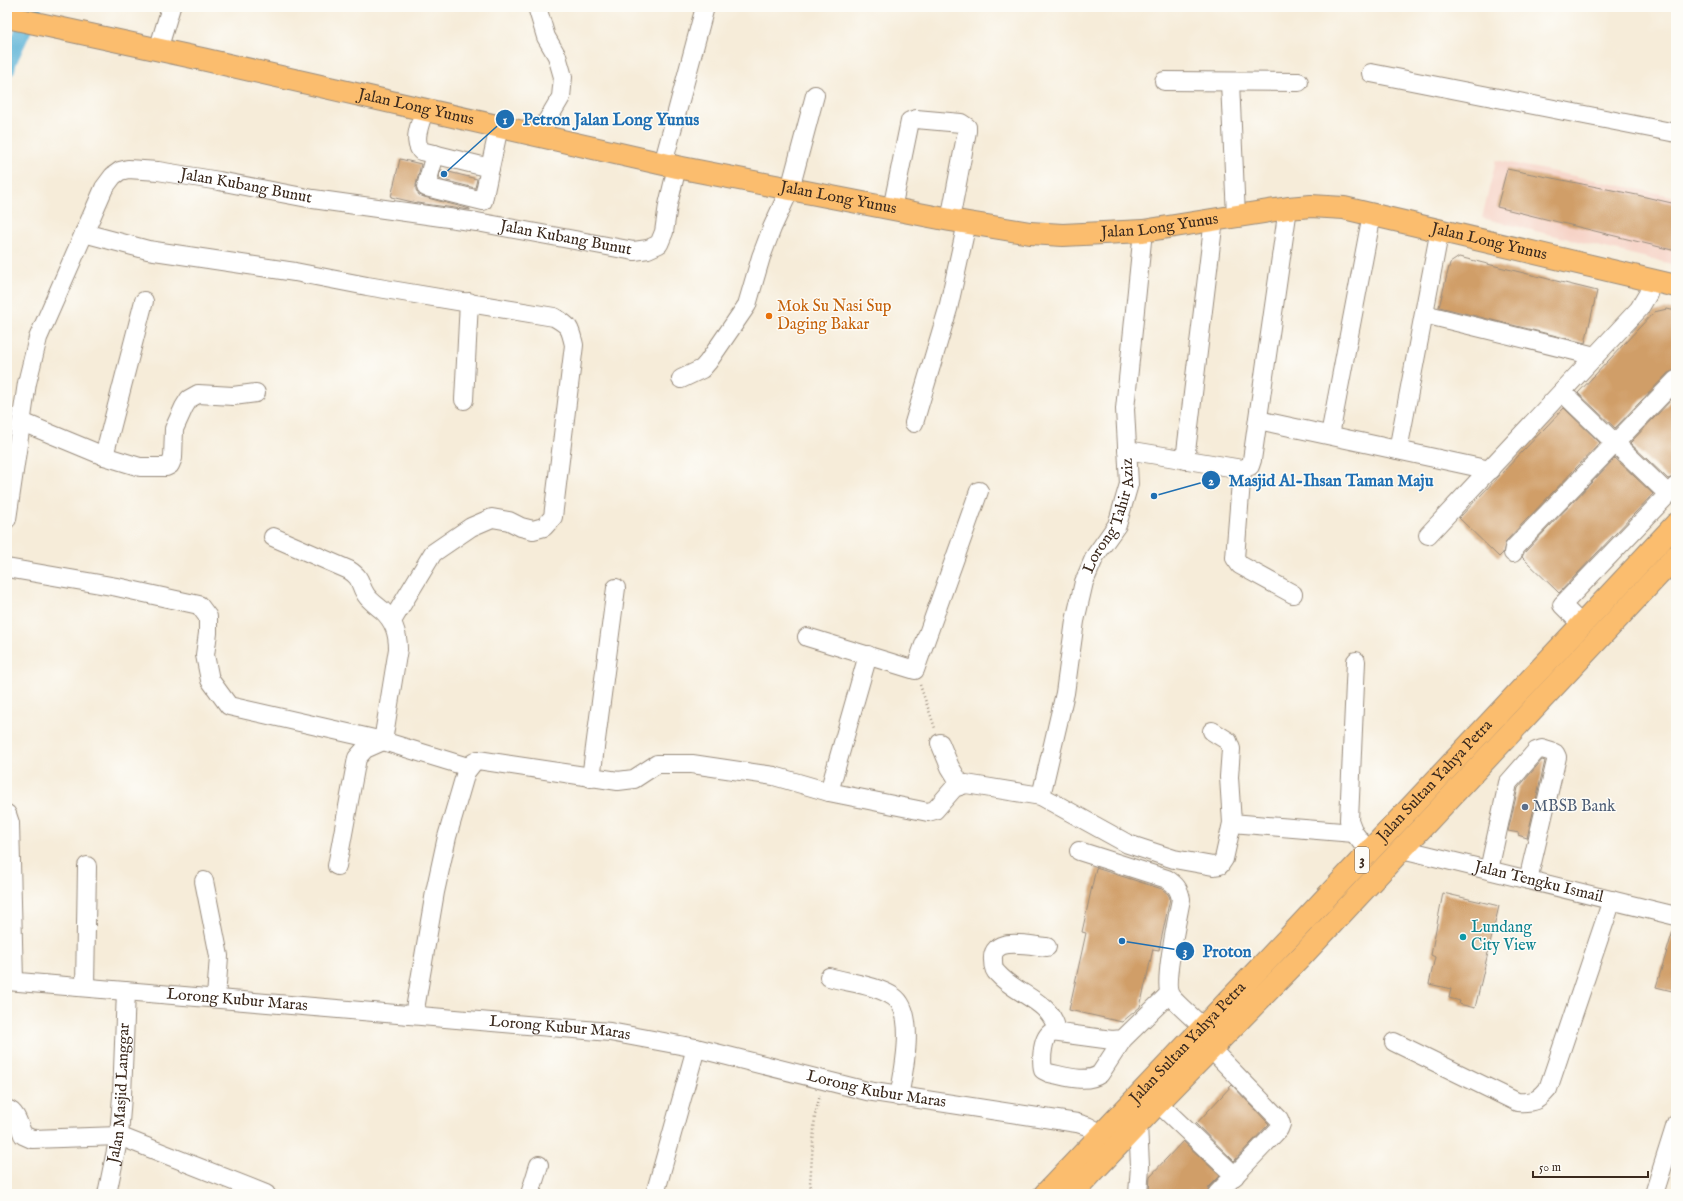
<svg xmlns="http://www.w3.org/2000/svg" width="1683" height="1201" font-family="'IM FELL English',serif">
  <rect width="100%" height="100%" fill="#fdfcf7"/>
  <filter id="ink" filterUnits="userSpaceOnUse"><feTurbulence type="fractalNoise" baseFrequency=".025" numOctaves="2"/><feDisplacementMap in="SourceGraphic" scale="8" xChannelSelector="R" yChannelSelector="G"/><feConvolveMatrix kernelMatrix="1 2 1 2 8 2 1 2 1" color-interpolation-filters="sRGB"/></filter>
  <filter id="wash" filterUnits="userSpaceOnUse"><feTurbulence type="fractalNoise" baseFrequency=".012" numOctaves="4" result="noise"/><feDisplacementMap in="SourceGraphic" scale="16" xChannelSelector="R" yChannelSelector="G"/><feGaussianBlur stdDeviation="0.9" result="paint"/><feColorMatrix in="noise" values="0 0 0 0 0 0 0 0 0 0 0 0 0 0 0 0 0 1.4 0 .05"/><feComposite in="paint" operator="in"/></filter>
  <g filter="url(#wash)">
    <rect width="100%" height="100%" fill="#f6ecd9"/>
    <polygon fill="#f6d1c5" points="1496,160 1676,197 1676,265 1482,218"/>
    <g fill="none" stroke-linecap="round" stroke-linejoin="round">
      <polyline stroke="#57b0d5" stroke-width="16" points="7,69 9,61 34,7"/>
    </g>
    <g id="blocks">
      <g fill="#d09e68">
        <polygon points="400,159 421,164 416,185 416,190 419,195 424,197 470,209 470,210 417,203 391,197"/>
        <polygon points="1507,169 1637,195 1676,204 1676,251 1497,207"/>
        <polygon points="441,170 477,179 475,188 439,179"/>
        <polygon points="1459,257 1597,291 1585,343 1439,307 1450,263"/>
        <polygon points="1667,309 1676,311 1676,370 1668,373 1615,428 1578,393 1654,312"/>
        <polygon points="1676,395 1676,476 1668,479 1630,443"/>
        <polygon points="1564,408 1600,443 1506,541 1503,553 1499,557 1459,518"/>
        <polygon points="1615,458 1653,494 1559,593 1522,557 1524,553"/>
        <polygon points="1542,760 1545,761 1527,838 1518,835 1519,833 1508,831 1518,788"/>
        <polygon points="1096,868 1162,889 1168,894 1170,898 1159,950 1153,949 1140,1007 1122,1022 1069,1010 1086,933 1082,932"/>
        <polygon points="1443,893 1499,906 1475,1008 1459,1004 1460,1001 1449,998 1451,989 1429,984 1435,957 1431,955"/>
        <polygon points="1673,931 1676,931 1676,992 1656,987"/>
        <polygon points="1232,1085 1269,1124 1234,1161 1196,1124"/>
        <polygon points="1183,1141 1220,1176 1209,1187 1207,1194 1149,1194 1150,1176"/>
      </g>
    </g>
  </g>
  <g filter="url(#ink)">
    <use href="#blocks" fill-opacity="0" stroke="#988b7c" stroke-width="1"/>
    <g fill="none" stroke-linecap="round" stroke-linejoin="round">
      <defs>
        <g id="minor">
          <polyline points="537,7 546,37 557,56 563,77 561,97 538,136"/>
          <polyline points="158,50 171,7"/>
          <polyline points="1371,73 1676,133"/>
          <polyline points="1164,81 1299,82"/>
          <polyline points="1230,82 1236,216"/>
          <path d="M424,110C421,123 412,139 421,151L490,168L499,127"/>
          <polyline points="435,154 426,187 483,201 490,168"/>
          <polyline points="663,164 705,7"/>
          <polyline points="892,209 910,121 916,119 961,123 967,127 967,131 950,220"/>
          <path d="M84,233L148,250L295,272L367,286L554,317C570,326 570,328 574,345L553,517L544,527L533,530L521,527L509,521L492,518L471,527L433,553L392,621"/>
          <polyline points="1424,314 1595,356"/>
          <polyline points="681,379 702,369 708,362 747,305 761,257 772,228 790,189 815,95"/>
          <polyline points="1562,392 1668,494"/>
          <polyline points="464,400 469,302"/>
          <polyline points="1258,420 1490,470"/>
          <polyline points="22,422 104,456 140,467 166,467 170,465 173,458 174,429 184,407 189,399 198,394 233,396 256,393"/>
          <polyline points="914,423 948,309 967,223"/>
          <polyline points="1330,435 1372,214"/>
          <polyline points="1127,450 1242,469 1250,466 1252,460 1288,208"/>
          <polyline points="1398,450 1440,229"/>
          <polyline points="104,456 144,301"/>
          <polyline points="1185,460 1214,219"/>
          <polyline points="1242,469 1235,558 1240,565 1293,594"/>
          <path id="s1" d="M7,519L27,383L38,338L104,188L113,176L120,171L128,169L158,171L219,181L313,199L477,222L634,251L648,249L659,244L664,232L668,205L677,167"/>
          <polyline points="1428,535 1639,309 1648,294 1651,280"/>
          <path d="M273,537L349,570C363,579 358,583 366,595C370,601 376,605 382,610C394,621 398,633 398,649L383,741"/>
          <polyline points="1513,553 1514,548 1676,380"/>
          <polyline points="7,568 117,587 199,605 208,617 208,633 205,655 210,680 229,706 383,741 468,767"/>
          <polyline points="1582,625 1562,605 1676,486"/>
          <polyline points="807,637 915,670 979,491"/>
          <polyline points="1356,661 1349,820 1354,833 1369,852"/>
          <polyline points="940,743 950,767 961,785"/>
          <polyline points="591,778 616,588"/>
          <polyline points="829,792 868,655"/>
          <path id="s2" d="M1041,796L1065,693L1075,621L1084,582L1095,556L1117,525L1129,484L1125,409L1143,231"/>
          <polyline points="7,814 10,823 14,981"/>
          <polyline points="1232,823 1354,833"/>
          <path id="s3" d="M1402,849L1676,916"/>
          <path d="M1079,851L1167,879C1176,885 1179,889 1181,899C1178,916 1163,983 1170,995C1174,1002 1196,1020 1203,1028"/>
          <polyline points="337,866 357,758 365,749 383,741"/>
          <polyline points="1489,870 1508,783 1536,751 1542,749 1555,753 1557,757 1528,880"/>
          <polyline points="204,881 219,956 216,998"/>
          <path d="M1047,947C1032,946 991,935 993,960C993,965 994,971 998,974C1016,995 1053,1001 1057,1032"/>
          <path d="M829,977C850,983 876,985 894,997C917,1013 903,1074 899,1097"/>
          <path id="s4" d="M7,981L610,1032L696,1048L867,1091L1077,1123L1087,1126L1102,1134"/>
          <polyline points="85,987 87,866"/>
          <polyline points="414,1015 435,892 447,837 466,772 473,763 478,760 618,781 634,779 657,764 692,764 774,776 829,792 928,812 935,810 954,788 966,784 1041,796 1128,844 1174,859 1213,866 1220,865 1224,859 1232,823 1229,777 1231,749 1228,741 1212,731"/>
          <path d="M1123,1039L1112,1040L1052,1032C1042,1037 1041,1059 1043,1070L1049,1073C1064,1076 1086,1084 1100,1074L1123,1039L1169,994"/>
          <path d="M1394,1042L1517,1102C1533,1103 1538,1101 1548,1089L1612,900"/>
          <polyline points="1211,1049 1279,1119 1281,1124 1279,1129 1217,1194"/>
          <polyline points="1158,1103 1235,1176"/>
          <path d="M7,1109C17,1112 19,1126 23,1135L32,1139L119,1136L266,1194"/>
          <polyline points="1138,1124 1140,1166 1138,1194"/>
          <path id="s5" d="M107,1194L119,1136L122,1096L126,991"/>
          <polyline points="530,1194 539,1165"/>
          <polyline points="655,1194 696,1048"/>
          <polyline points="1654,1194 1676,1124"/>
        </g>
        <g id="major">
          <path id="s6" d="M7,17L202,59L677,167L950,220L1030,233L1063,235L1143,231L1288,208L1311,206L1344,208L1676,286"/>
        </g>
        <g id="highway">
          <path id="s7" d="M1045,1194L1290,936L1676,524"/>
          <polyline points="1072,1194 1158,1103 1300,958 1676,556"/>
        </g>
      </defs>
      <use href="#minor" stroke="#988b7c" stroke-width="20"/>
      <use href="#major" stroke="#988b7c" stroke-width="24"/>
      <use href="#highway" stroke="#988b7c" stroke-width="24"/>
      <g stroke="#988b7c" stroke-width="2.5" stroke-dasharray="1 3" stroke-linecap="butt">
        <polyline points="920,685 935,728"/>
        <polyline points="813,1194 810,1184 815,1115 820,1095"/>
      </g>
      <use href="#minor" stroke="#fff" stroke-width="18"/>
      <use href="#major" stroke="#fbbd6e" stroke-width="22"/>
      <use href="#highway" stroke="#fbbd6e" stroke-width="22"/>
    </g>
  </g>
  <circle fill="#e8710a" stroke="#fdfcf7" stroke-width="1.5" cx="769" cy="316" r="4"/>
  <circle fill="#5c6f8a" stroke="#fdfcf7" stroke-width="1.5" cx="1525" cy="807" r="4"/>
  <circle fill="#0f9aa8" stroke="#fdfcf7" stroke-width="1.5" cx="1463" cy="937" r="4"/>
  <g text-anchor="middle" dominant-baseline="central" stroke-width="3" stroke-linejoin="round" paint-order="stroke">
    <rect fill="#fdfcf7" stroke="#75695f" stroke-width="1" x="1355" y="847" width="14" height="26" rx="3"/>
    <g font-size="15" font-weight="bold" fill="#3b2a1e">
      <text x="1362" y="860">3</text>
    </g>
    <g font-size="16" fill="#3b2a1e" stroke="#fdfcf7">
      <text stroke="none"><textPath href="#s6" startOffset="419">Jalan Long Yunus</textPath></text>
      <text stroke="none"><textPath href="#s1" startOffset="499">Jalan Kubang Bunut</textPath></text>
      <text stroke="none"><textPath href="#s6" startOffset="851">Jalan Long Yunus</textPath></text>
      <text stroke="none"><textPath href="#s6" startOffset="1176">Jalan Long Yunus</textPath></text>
      <text stroke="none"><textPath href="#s1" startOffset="823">Jalan Kubang Bunut</textPath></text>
      <text stroke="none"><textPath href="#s6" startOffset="1511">Jalan Long Yunus</textPath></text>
      <text stroke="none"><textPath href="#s2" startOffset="291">Lorong Tahir Aziz</textPath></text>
      <text stroke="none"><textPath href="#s7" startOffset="568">Jalan Sultan Yahya Petra</textPath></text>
      <text stroke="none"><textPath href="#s3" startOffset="141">Jalan Tengku Ismail</textPath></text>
      <text stroke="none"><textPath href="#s4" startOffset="231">Lorong Kubur Maras</textPath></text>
      <text stroke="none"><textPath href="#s4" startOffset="555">Lorong Kubur Maras</textPath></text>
      <text stroke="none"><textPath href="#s7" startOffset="208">Jalan Sultan Yahya Petra</textPath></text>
      <text stroke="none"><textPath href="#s4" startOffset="878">Lorong Kubur Maras</textPath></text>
      <text stroke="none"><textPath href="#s5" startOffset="102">Jalan Masjid Langgar</textPath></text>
    </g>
    <g font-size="16" fill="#c56008" stroke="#fdfcf7" text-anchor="start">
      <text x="777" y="307">Mok Su Nasi Sup<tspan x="777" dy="18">Daging Bakar</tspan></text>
    </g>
    <g font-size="16" fill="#4e5e75" stroke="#fdfcf7" text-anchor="start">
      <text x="1533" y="807">MBSB Bank</text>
    </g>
    <g font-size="16" fill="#0d838f" stroke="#fdfcf7" text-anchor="start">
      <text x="1471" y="928">Lundang<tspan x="1471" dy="18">City View</tspan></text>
    </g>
  </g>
  <path fill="none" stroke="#1f6fb2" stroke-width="1.5" d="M444 174L505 119M1154 496L1211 480M1122 941L1185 951"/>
  <g fill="#1f6fb2" stroke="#fdfcf7" stroke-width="1.5">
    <circle cx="444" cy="174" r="4"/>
    <circle cx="1154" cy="496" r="4"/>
    <circle cx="1122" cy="941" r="4"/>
    <circle cx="505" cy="119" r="10"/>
    <circle cx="1211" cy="480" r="10"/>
    <circle cx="1185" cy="951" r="10"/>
  </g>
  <g font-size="12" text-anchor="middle" font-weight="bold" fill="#fff">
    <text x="505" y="124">1</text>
    <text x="1211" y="485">2</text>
    <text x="1185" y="955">3</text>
  </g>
  <g font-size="17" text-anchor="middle" font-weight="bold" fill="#1f6fb2" stroke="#fdfcf7" stroke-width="3" stroke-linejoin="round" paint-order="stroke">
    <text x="611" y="125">Petron Jalan Long Yunus</text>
    <text x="1331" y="486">Masjid Al-Ihsan Taman Maju</text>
    <text x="1227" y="957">Proton</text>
  </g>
  <rect width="1683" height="1201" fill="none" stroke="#fdfcf7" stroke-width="24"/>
  <path d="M1533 1171v6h115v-6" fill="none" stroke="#3b2a1e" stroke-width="2"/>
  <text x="1539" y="1171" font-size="12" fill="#3b2a1e" stroke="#fdfcf7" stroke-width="3" paint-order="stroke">50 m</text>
</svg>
